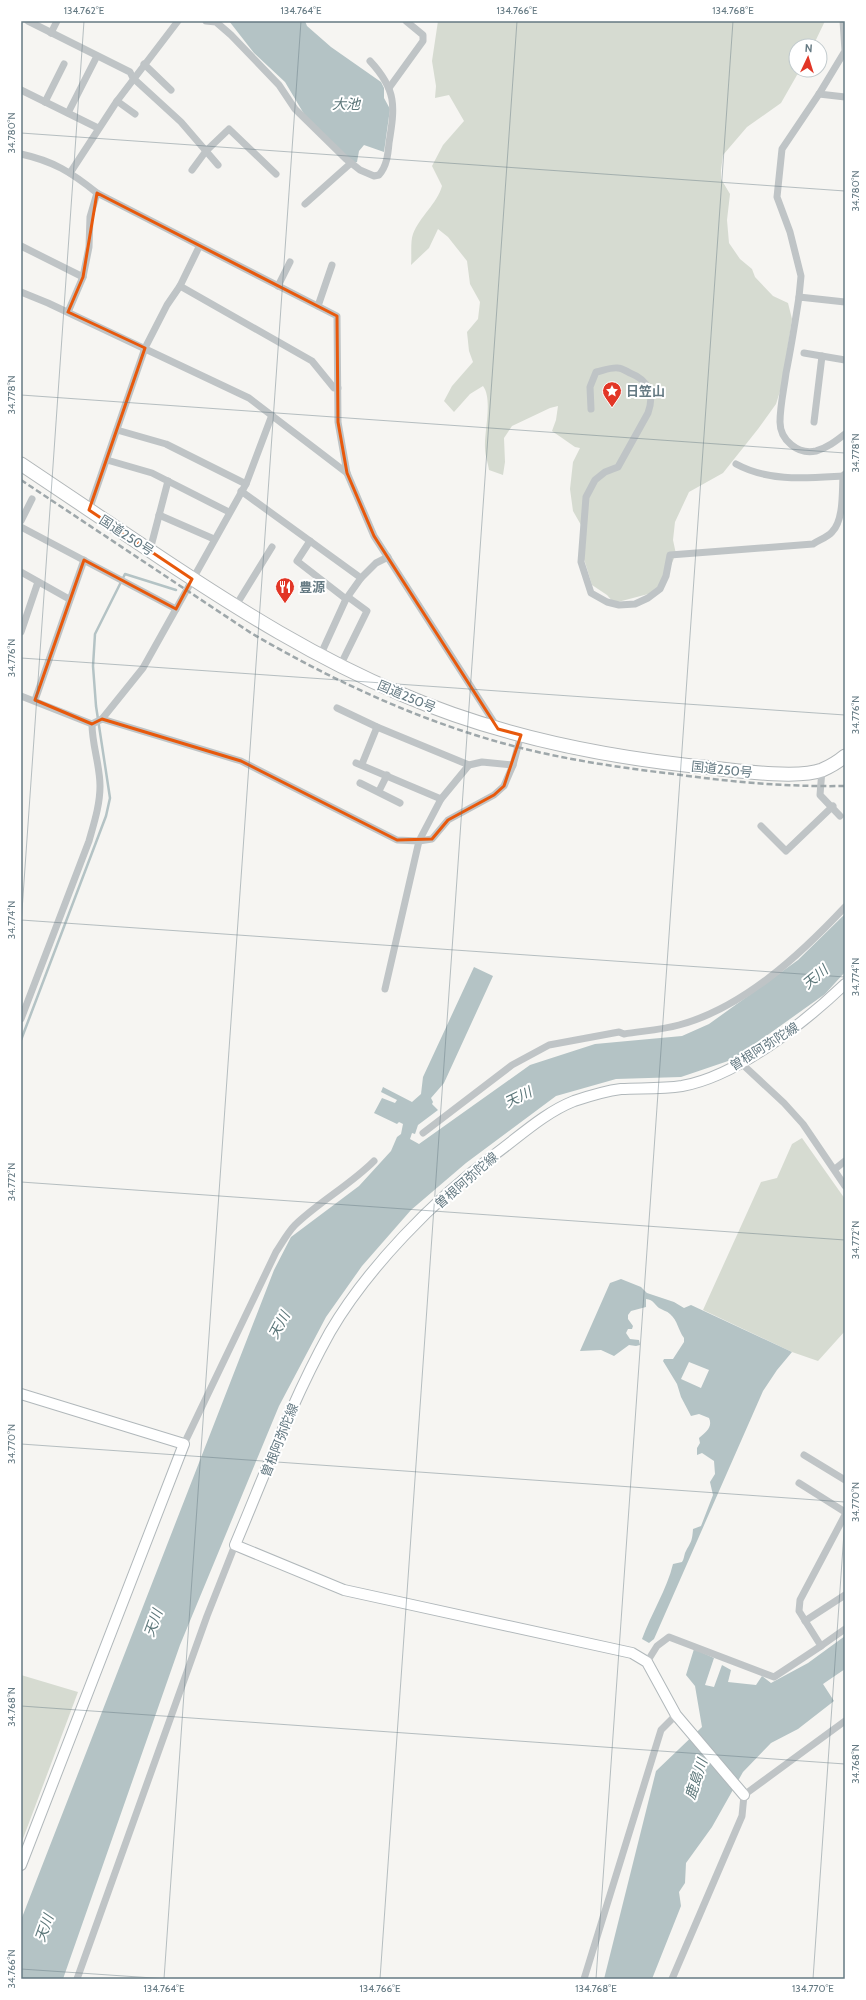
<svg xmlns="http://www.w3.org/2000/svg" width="866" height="2000" font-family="Cabin,'Noto Sans JP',sans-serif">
  <rect width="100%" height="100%" fill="#f6f5f2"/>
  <g fill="#d6dbd1">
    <path d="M438,21H825L813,46H796V70H803L797,75L781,103L747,127L723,155L721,170V179L730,194L727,220L729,243L740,259L752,269L755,277L773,296L788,303L792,319L782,385L776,404L758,429L723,473L689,492L675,522L673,540L676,554L662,585L652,593L614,603L607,595L592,585L584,559L585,532L573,511L570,489L573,462L580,448L575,447L552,431L556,420L558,406L550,408L512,426L504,438L505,462L503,475L489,470C488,463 485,455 485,448C484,432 493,399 483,386L470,394L454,412L444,401L452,386L473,362L469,351L467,332L478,319L480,302L470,284L467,261L448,237L438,229L429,248L411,265C412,256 410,242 413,234C420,216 437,204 442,186L432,166L443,145L464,121L449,95L435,98L436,86L432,61Z"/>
    <polygon points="802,1138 845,1199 845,1331 818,1361 792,1352 703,1310 761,1182 777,1178 792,1144"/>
    <polygon points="21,1675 78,1692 21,1844"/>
  </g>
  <g fill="#b4c3c5" fill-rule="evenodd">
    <polygon points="229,21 305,21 307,26 331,47 381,82 384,88 384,98 390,109 384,152 364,145 359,151 357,162 354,163 307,119 285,82 254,53"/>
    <polygon points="845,914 845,972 825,994 734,1059 681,1077 616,1079 556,1096 466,1163 411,1210 362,1266 326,1317 279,1406 180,1645 63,1979 21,1979 21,1920 274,1270 291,1237 359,1186 391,1151 397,1137 401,1134 403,1124 399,1122 397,1124 374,1113 382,1098 395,1103 397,1100 381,1092 383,1087 412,1102 421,1094 423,1077 474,967 493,976 444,1083 431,1098 433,1102 432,1104 438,1110 418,1125 415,1134 412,1133 410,1139 419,1144 530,1065 595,1044 682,1036 709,1024 798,960"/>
    <path d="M621,1279L641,1287L647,1293L674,1302L684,1308L691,1305L792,1352L777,1370L763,1391L654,1639L649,1643L642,1639C651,1614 667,1589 673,1564L682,1562C684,1559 684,1556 685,1553C691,1541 692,1543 693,1529L701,1526L713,1495L710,1482L715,1474L714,1461L702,1453L697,1455V1448L700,1443L699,1438C706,1432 713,1427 709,1418L699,1414L691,1416L681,1397L677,1384L663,1361L664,1359H673L684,1342V1338C678,1330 678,1321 670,1314C667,1311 662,1310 659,1308C654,1304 654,1300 646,1299V1307L631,1311L628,1315V1319L633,1326L632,1329H628L626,1333L630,1339L639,1340L640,1345L636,1346L629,1345L614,1356L601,1350L580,1351L610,1283ZM689,1362L709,1370L701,1388L681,1379Z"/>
    <polygon points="845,1636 845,1669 823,1684 834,1701 798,1729 771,1743 743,1772 712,1827 686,1863 685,1883 679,1892 681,1906 652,1979 604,1979 656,1771 702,1727 695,1686 686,1675 694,1649 714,1658 705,1685 714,1687 722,1665 731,1670 728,1682 756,1685 762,1676 771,1683 808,1663"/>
  </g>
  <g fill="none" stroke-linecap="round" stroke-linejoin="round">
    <polyline stroke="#b4c3c5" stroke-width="2.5" points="21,1040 106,816 110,798 96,706 93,666 95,634 125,574 176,590"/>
    <defs>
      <g id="secondary">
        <polyline points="21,1394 184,1444 21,1865"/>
        <path d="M744,1795L676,1715L647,1662L632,1653L344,1590L235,1545C265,1474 292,1400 330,1332C368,1267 434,1200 494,1155C520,1136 544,1113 574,1101C589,1096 605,1091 621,1089C641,1088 662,1089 682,1086C738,1076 805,1022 845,984"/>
      </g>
      <path id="highway" d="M21,464C68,496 117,528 164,560C241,611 316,658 401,694C498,736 608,758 713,768C739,771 799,779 822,770C829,767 839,761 845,756"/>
    </defs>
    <use href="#secondary" stroke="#b1b8bb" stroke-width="12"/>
    <use href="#highway" stroke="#b2b7b9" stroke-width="15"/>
    <g stroke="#bfc4c6" stroke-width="7">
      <polyline points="28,21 130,72 133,78 181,122 218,165"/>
      <path d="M206,21L216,22L231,35L279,85L295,109L346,159L360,170L374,176L379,175C387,166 388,154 389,143C395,106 397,90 370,61"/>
      <polyline points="51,33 57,21"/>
      <polyline points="144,64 171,90"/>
      <polyline points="389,88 423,41 423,35 406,21"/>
      <polyline points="21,90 98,128"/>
      <polyline points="819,94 845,97"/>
      <polyline points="117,101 135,114"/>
      <polyline points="45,102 64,64"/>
      <polyline points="68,113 97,56"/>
      <path d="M21,154C53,161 71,172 97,193L337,316L338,422L347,473L374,536L497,727"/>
      <polyline points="192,170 206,151 229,129 276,174"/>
      <polyline points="70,173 117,101 178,21"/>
      <polyline points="305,204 351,163"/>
      <polyline points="21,246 83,277"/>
      <polyline points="180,286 312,361 334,388 338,388"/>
      <polyline points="278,286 290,262"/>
      <polyline points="21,292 48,303 249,398 347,473"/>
      <polyline points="799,297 801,276 790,232 777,197 782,149 819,94 845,51 843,21"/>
      <path d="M845,302L799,297C795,323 791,348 786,373C784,389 780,406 780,422C780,440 798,455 816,451C827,448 836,441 845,434"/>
      <polyline points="318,306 332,265"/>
      <polyline points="68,312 83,277 89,247 90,217 97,193"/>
      <polyline points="804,353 845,360"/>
      <path d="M591,409L590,387L596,372C602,371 611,367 618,368C622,368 626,371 630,373C648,380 655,394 648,413L618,467L605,472L595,480L586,497L581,562L591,593L607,602L619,605L635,604L648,598L660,589L666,576L670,555L813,544C819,540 828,537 832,532C844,520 842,491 843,476L845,474"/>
      <polyline points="814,422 822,356"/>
      <polyline points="117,430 166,444 246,484"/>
      <polyline points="107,460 152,473 229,512"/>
      <path d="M736,464C769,482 807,478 843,476"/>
      <polyline points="241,491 361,578 376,563 388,557"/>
      <polyline points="89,510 145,348 167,305 180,286 199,247"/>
      <polyline points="159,515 214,539"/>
      <polyline points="21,521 32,499"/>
      <polyline points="21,527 176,609"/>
      <polyline points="310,541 297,561 346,599"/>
      <polyline points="150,550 168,481"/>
      <polyline points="21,572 69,599"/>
      <polyline points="235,607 272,547"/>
      <polyline points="21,632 38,582"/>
      <polyline points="320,656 346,599 361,578"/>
      <polyline points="340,666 367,611 348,597"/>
      <polyline points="21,696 92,724"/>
      <polyline points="35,700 84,560"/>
      <polyline points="337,708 377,727 469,765"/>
      <polyline points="102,719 241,761 397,840 419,841 441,799 469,765 482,762 513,765"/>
      <polyline points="92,724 102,719 143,668 246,484 272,415"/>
      <polyline points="356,763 441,799"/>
      <polyline points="362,764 377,727"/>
      <polyline points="822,770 820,795 840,816"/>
      <polyline points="360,783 400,803"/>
      <polyline points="379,791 387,775"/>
      <polyline points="761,826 786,851 833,806"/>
      <polyline points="385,989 419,841 432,839 448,820 494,795 504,786 513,765 521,735"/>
      <path d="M21,1019L89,841C94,823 100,805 100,786C100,765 92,745 92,724"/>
      <polyline points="741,1063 784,1103 803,1124 845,1186"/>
      <path d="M423,1133L512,1065L549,1045L619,1032L624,1034C642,1031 661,1030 679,1025C743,1008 800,955 845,907"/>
      <polyline points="835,1169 845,1161"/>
      <path d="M184,1444L276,1252C282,1243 288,1232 295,1225C320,1201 350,1185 374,1161"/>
      <polyline points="804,1455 845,1480"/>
      <polyline points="799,1483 845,1512"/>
      <polyline points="805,1621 845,1595"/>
      <polyline points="821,1646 845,1629"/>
      <polyline points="647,1662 657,1646 669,1637 774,1677 821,1646 799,1611 800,1600 845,1515"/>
      <polyline points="77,1979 207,1616 235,1545"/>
      <polyline points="584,1979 661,1730 676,1715"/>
      <polyline points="672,1979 742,1816 744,1795 845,1721"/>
    </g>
    <use href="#secondary" stroke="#fff" stroke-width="10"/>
    <use href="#highway" stroke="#fff" stroke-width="13"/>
    <path stroke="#9ea7aa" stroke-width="2.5" stroke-dasharray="6 3" stroke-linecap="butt" d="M21,480L251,633C335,682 424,723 517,747C568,760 622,768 674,774C731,782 787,787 845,786"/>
  </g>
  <path fill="none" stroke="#e8590c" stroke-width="3" stroke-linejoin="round" d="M97,193L337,316L338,422L347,473L374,536L498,729L521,735L504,786L494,795L448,820L432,839L397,840L241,761L102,719L92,724L35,700L84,560L176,609L192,579L89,510L145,348L68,312L83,277Z"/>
  <path fill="none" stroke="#657a83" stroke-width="1" stroke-opacity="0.45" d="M21,133L845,191M21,395L845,453M21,658L845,715M21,920L845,977M21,925L84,21M21,1182L845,1240M21,1444L845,1502M21,1706L845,1764M21,1969L168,1979M164,1979L301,21M380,1979L517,21M596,1979L733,21M813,1979L845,1518"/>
  <defs>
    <symbol id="sight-pin" viewBox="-11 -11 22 30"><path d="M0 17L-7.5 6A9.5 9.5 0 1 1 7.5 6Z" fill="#e23626" stroke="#fff"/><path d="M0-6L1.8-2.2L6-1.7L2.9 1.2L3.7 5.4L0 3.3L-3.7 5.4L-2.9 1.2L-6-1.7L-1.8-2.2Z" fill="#fff"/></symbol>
    <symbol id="restaurant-pin" viewBox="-11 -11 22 30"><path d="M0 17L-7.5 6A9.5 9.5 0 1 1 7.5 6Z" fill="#e23626" stroke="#fff"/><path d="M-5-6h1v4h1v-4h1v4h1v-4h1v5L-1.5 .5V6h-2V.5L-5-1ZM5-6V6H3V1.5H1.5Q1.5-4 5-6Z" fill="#fff"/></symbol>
  </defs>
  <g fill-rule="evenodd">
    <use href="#sight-pin" x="601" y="380" width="22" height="30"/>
    <use href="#restaurant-pin" x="274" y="576" width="22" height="30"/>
  </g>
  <g text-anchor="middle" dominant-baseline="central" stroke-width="4" stroke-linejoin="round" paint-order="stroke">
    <g font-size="13" font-weight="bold" fill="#657a83" stroke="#fff" text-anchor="start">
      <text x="626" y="391">日笠山</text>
      <text x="299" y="587">豊源</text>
    </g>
    <g font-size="13" fill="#657a83" stroke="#fff">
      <text transform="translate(127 535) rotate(33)">国道250号</text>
      <text transform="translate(407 696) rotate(23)">国道250号</text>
      <text transform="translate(722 769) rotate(6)">国道250号</text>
      <text transform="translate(764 1046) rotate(-32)">曽根阿弥陀線</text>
      <text transform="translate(466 1180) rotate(-41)">曽根阿弥陀線</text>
      <text transform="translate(279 1440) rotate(-68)">曽根阿弥陀線</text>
    </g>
    <g font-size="14" font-style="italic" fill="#5b7679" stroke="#fff">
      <text x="346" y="104">大池</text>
      <text transform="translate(815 977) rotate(-40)">天川</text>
      <text transform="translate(518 1097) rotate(-26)">天川</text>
      <text transform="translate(279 1325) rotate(-62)">天川</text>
      <text transform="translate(153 1623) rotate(-70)">天川</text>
      <text transform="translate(696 1779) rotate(-72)">鹿島川</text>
      <text transform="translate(44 1928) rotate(-70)">天川</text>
    </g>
  </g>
  <rect width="866" height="2000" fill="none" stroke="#ffffff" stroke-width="44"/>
  <g transform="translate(808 58) rotate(4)"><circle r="19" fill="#ffffff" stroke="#c1cacd"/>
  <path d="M0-3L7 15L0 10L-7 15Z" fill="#e23626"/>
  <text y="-6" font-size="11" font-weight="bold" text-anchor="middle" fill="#657a83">N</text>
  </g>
  <rect x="22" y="22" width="822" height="1956" fill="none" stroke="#657a83" stroke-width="1.5"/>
  <g font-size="10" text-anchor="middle" fill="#657a83">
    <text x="84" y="14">134.762°E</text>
    <text x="301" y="14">134.764°E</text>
    <text x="517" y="14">134.766°E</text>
    <text x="733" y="14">134.768°E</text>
    <text transform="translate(11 133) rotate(-90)" y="4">34.780°N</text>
    <text transform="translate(855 191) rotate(-90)" y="4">34.780°N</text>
    <text transform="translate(11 395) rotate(-90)" y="4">34.778°N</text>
    <text transform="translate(855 453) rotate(-90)" y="4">34.778°N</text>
    <text transform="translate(11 658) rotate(-90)" y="4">34.776°N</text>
    <text transform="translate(855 715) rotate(-90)" y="4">34.776°N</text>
    <text transform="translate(11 920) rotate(-90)" y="4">34.774°N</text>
    <text transform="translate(855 977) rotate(-90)" y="4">34.774°N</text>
    <text transform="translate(11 1182) rotate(-90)" y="4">34.772°N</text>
    <text transform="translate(855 1240) rotate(-90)" y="4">34.772°N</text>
    <text transform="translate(11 1444) rotate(-90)" y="4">34.770°N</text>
    <text transform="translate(855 1502) rotate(-90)" y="4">34.770°N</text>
    <text transform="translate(11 1707) rotate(-90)" y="4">34.768°N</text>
    <text transform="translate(855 1764) rotate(-90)" y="4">34.768°N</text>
    <text transform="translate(11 1969) rotate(-90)" y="4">34.766°N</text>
    <text x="164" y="1992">134.764°E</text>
    <text x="380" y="1992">134.766°E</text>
    <text x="596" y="1992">134.768°E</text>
    <text x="813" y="1992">134.770°E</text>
  </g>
</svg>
